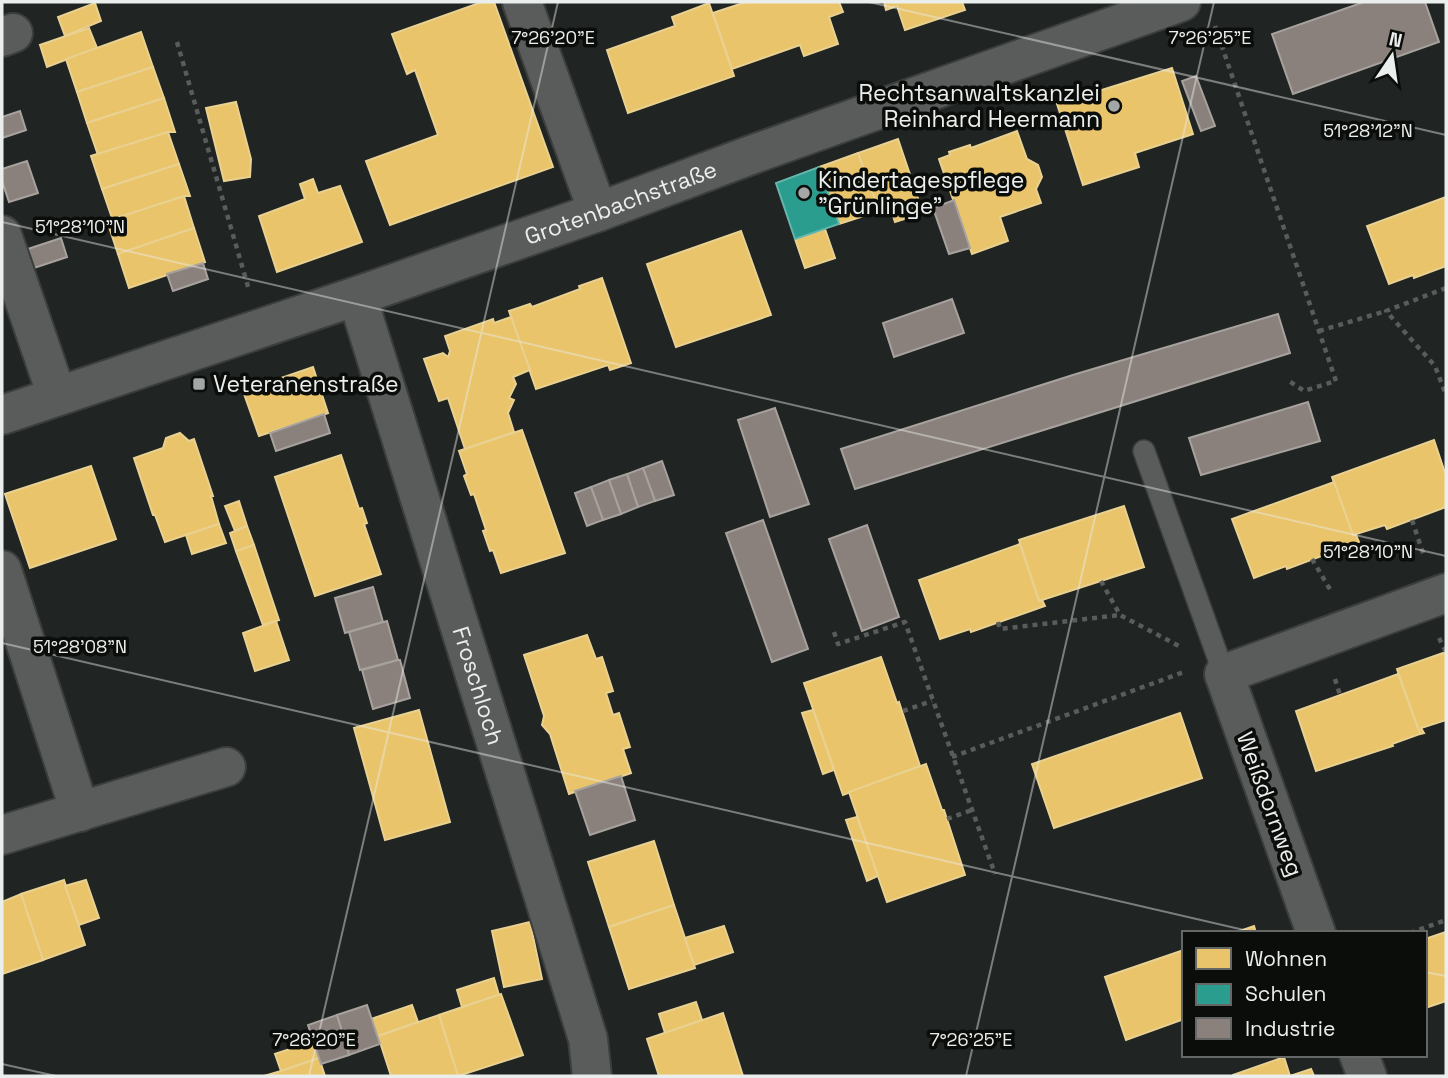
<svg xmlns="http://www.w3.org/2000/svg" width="1448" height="1078" font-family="'Space Grotesk',sans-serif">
  <rect width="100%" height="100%" fill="#202422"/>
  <g fill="#e9c46a" stroke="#e9d191" stroke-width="2">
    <polygon points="482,2 494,2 553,167 390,225 366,161 438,135 415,70 407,74 392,34"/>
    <polygon points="746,2 839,2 843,12 829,17 838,44 804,56 800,45 732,69 713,13"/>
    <polygon points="884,2 962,2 965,10 905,30 897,6 886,10"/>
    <polygon points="95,3 101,21 65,36 58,17"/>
    <polygon points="709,3 734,76 628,113 607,50 675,26 672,17"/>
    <polygon points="89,28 97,48 47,67 40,45"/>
    <polygon points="141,32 153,67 77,92 66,59"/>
    <polygon points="153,67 164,98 87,123 77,92"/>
    <polygon points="1172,68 1193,134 1135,153 1139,167 1083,185 1057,104"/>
    <polygon points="164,98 175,132 168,132 98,155 87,123"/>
    <polygon points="236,102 251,159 250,177 224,181 206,108"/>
    <polygon points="1017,131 1027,159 1038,165 1042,177 1036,189 1041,203 1000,217 1008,241 972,254 939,159 950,155 949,152 970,145 971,148"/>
    <polygon points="168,132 179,164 102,189 91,156"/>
    <polygon points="898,139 923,213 895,222 890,207 879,211 858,153"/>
    <polygon points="858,153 879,211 839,224 819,167"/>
    <polygon points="179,164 190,196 184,196 113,221 102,189"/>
    <polygon points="313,179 318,193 340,186 362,242 277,272 259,216 305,199 300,184"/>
    <polygon points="184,196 194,228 118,254 107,221"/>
    <polygon points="1446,197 1446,266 1414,278 1413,275 1389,284 1367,226"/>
    <polygon points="194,228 205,262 129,288 118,254"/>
    <polygon points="825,229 835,258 805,268 795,239"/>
    <polygon points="741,231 771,315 676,347 647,264"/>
    <polygon points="602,278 631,363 610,370 608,365 536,389 509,311 530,304 532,307 580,289 579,286"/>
    <polygon points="511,317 530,370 513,377 516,384 509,398 514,400 508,413 514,432 465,449 448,398 439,401 424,359 443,353 448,357 450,351 445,336 493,319 494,323"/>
    <polygon points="313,367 328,413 259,436 243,391"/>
    <polygon points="522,430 565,553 501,573 493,550 490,551 483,531 486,530 474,494 471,495 464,476 467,474 459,451"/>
    <polygon points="180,433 189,441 194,439 213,496 211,496 219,524 165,542 155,515 153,515 134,458 163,448 166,438"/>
    <polygon points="1434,440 1446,476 1446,507 1387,529 1385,525 1353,535 1332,477"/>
    <polygon points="341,455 359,509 362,508 367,523 364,524 381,574 315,596 275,477"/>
    <polygon points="91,466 116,539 30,568 5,494"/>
    <polygon points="1334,482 1353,535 1356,535 1359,542 1287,569 1286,566 1254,578 1232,519"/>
    <polygon points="239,501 247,526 235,531 225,506"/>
    <polygon points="1124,506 1144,567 1039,601 1019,540"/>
    <polygon points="219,524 226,543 192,554 186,535"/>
    <polygon points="247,526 254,545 236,551 230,533"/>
    <polygon points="1020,544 1039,601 1042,600 1045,606 971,632 970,629 940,639 919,580"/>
    <polygon points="254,545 279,620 263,625 236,551"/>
    <polygon points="276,621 289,660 255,671 243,633"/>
    <polygon points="587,635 596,659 602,657 613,691 606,693 613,715 619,713 630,747 623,749 631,773 569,794 550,734 542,725 544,716 524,655"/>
    <polygon points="1446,652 1446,720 1421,728 1424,733 1420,734 1397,669"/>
    <polygon points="881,657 897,703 899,702 920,766 843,795 804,683"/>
    <polygon points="1398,674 1420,734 1392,744 1393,746 1316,771 1296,711"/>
    <polygon points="419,710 450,822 385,840 354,728"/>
    <polygon points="813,710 834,770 823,774 802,713"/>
    <polygon points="1180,713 1202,778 1054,828 1032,764"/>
    <polygon points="926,764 942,810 944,810 965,875 887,902 849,792"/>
    <polygon points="857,817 878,876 867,881 846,820"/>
    <polygon points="654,841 674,905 609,927 588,862"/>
    <polygon points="64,880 85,945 43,960 21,894"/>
    <polygon points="86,880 99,918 79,925 65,886"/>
    <polygon points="21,894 43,960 2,974 2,902"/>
    <polygon points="674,905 695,968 629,989 609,927"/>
    <polygon points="530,922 542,979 504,987 492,931"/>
    <polygon points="724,926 733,952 694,965 685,938"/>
    <polygon points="1254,926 1256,933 1234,933"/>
    <polygon points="1446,932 1446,1001 1425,1008 1425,939"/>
    <polygon points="1184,950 1184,1019 1126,1040 1105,977"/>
    <polygon points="494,978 499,995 462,1007 457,990"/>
    <polygon points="501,994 523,1055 458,1076 439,1015"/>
    <polygon points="696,1002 702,1020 665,1033 659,1014"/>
    <polygon points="412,1005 418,1022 378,1036 371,1019"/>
    <polygon points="723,1013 743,1076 659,1076 647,1039"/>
    <polygon points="439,1015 458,1076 391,1076 378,1036"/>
    <polygon points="314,1041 319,1058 281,1071 275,1054"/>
    <polygon points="1284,1057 1290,1076 1233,1076 1233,1075"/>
    <polygon points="319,1058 325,1076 264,1076 281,1071"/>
    <polygon points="1311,1069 1314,1076 1288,1076 1290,1076"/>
  </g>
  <polygon fill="#2a9d8f" stroke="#64b5ab" stroke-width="2" points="819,167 839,224 795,239 776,183"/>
  <g fill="#8a817c" stroke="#a7a29e" stroke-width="2">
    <polygon points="1364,2 1425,2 1439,42 1293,94 1272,34"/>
    <polygon points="1196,76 1215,126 1201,131 1182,81"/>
    <polygon points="20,111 26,130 2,138 2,117"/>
    <polygon points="27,161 38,193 9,202 2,181 2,169"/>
    <polygon points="954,200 970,248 949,254 933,208"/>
    <polygon points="61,238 67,257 34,268 28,249"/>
    <polygon points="203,263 208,279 173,291 167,274"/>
    <polygon points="952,299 964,333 894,357 883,323"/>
    <polygon points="1278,314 1290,353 855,489 841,449 1076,374"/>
    <polygon points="1308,402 1320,441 1201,475 1189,438"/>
    <polygon points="775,408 809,504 770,517 738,420"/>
    <polygon points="324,414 330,433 276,451 270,433"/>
    <polygon points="662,461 674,495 655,501 643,468"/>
    <polygon points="643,468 655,501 638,507 627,474"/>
    <polygon points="627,474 638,507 621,514 609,480"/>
    <polygon points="609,480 621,514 603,520 591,487"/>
    <polygon points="591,487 603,520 587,526 575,493"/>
    <polygon points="763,520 808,649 772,662 726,533"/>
    <polygon points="867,525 899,617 862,631 829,539"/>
    <polygon points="373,587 383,622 345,633 335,598"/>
    <polygon points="387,621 398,660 360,670 349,632"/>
    <polygon points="398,660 400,660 410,698 373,709 362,670"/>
    <polygon points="621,776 635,820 590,835 575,791"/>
    <polygon points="367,1005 380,1044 349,1055 337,1015"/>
    <polygon points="337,1015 349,1055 321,1064 308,1025"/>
  </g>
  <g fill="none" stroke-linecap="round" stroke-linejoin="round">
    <defs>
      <polyline id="lane" points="1144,451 1224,674"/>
      <g id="street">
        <polyline points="522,2 598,212"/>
        <polyline points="2,37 13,33"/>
        <polyline points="2,235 57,396"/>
        <path id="s1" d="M357,296L588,1039L592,1076"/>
        <path id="s2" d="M2,415L357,296L598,212L751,155L1181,2"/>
        <polyline points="2,570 80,812"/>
        <polyline points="2,835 226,767"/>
        <polyline points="1316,933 1224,674 1446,593"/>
        <polyline points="1359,1055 1367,1076"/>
      </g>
    </defs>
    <use href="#lane" stroke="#3b3e3c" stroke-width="24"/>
    <use href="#street" stroke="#3b3e3c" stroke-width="42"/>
    <g stroke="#5a5c5b" stroke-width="4.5" stroke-dasharray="5 5" stroke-linecap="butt">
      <polyline points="1215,26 1336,381 1304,391 1289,381"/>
      <polyline points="177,42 249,290"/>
      <polyline points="1446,288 1386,311 1435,366 1446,395"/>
      <polyline points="1319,331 1386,311"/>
      <polyline points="1412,520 1424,556"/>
      <polyline points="1312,559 1331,591"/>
      <polyline points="1101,581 1120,615 1179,646"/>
      <polyline points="998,622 1000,629 1120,615"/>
      <polyline points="834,632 838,644 905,622 995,874"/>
      <polyline points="1439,638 1446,652"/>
      <polyline points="1335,679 1340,695"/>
      <polyline points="903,711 932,701"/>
      <polyline points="952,757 1184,672"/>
      <polyline points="947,819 972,810"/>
      <polyline points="1410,933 1446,920"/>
    </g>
    <use href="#lane" stroke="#595c5a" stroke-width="21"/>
    <use href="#street" stroke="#595c5a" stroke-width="38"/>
  </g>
  <path fill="none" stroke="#eaeeec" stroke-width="2" stroke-opacity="0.45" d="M869,2L1446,135M2,222L1446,556M2,643L1257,933M1425,972L1446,976M2,1064L56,1076M309,1076L558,2M966,1076L1214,2"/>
  <g fill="#a3a7a5" stroke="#0b0d0b" stroke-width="2.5">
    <circle cx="1114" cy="106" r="7"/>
    <circle cx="804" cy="193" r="7"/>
    <rect x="192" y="377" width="14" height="14" rx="3.5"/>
  </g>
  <g text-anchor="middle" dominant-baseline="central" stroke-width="7" stroke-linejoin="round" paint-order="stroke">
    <g font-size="23" fill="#eaeeec" stroke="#0b0d0b" text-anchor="start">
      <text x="1100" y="93" text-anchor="end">Rechtsanwaltskanzlei<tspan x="1100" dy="26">Reinhard Heermann</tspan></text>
      <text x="818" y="180">Kindertagespflege<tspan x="818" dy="26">"Grünlinge"</tspan></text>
      <text x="213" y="384">Veteranenstraße</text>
    </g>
    <g font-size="23" fill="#eaeeec" stroke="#0b0d0b">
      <text stroke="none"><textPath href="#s2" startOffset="654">Grotenbachstraße</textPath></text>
      <text stroke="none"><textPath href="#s1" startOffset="408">Froschloch</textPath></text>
      <text transform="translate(1270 804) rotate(70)">Weißdornweg</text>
    </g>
  </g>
  <g font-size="18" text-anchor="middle" fill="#eaeeec" stroke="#0b0d0b" stroke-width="7" stroke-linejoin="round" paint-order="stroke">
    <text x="553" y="44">7°26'20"E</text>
    <text x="1210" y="44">7°26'25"E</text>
    <text x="1368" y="137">51°28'12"N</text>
    <text x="80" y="233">51°28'10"N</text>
    <text x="1368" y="558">51°28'10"N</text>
    <text x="80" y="653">51°28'08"N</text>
    <text x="314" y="1046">7°26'20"E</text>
    <text x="971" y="1046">7°26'25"E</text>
  </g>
  <rect width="1448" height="1078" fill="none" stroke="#eaeeec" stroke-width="7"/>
  <rect x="1182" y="931" width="245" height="126" fill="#0b0d0b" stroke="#646765" stroke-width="2"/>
  <rect x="1196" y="948" width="35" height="21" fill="#e9c46a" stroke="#646765" stroke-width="2"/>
  <text x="1245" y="966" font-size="21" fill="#eaeeec">Wohnen</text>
  <rect x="1196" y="984" width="35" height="21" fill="#2a9d8f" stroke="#646765" stroke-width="2"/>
  <text x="1245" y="1001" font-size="21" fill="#eaeeec">Schulen</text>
  <rect x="1196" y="1018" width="35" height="21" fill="#8a817c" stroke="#646765" stroke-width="2"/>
  <text x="1245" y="1036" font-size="21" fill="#eaeeec">Industrie</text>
  <g transform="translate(1392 56) rotate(13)" stroke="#0b0d0b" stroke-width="5" paint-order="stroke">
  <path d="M0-5L12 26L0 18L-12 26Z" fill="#eaeeec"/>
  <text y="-10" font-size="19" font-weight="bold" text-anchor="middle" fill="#eaeeec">N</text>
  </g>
</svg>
